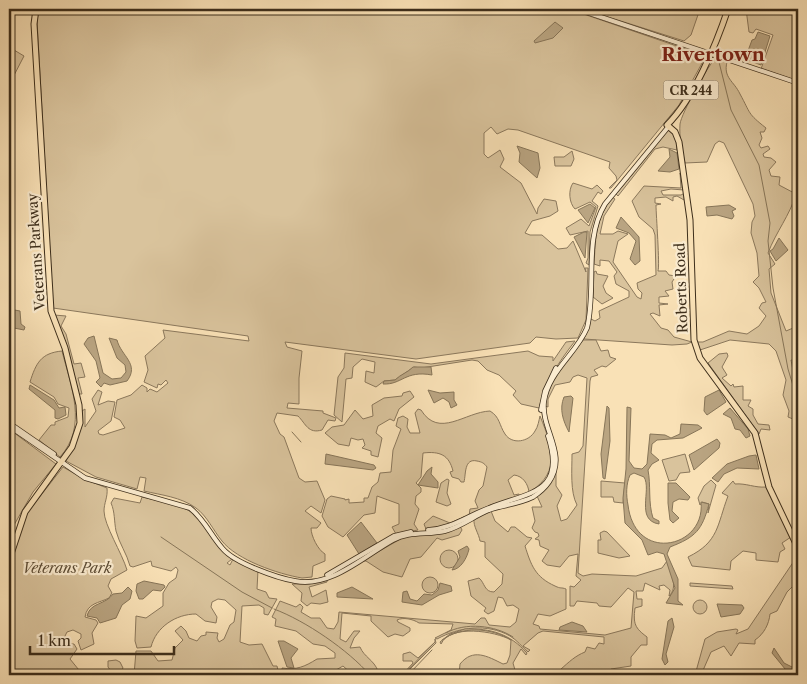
<svg xmlns="http://www.w3.org/2000/svg" width="807" height="684" font-family="'Libre Caslon Text',serif">
  <rect width="100%" height="100%" fill="#f9e1b6"/>
  <filter id="stains"><feTurbulence type="fractalNoise" baseFrequency=".004" numOctaves="4"/><feColorMatrix values="0 0 0 0 .2 0 0 0 0 .09 0 0 0 0 .02 0 0 0 .5 -.17"/></filter>
  <radialGradient id="worn" r=".72"><stop offset=".6" stop-color="#630" stop-opacity="0"/><stop offset="1" stop-color="#630" stop-opacity=".3"/></radialGradient>
  <g fill="#d9c39c" stroke="#8b785c">
    <path d="M39,9H174V11L216,13L217,9H569L706,56L679,105L611,188H609L617,180L616,176L609,168L610,162L518,130L508,129L497,134L491,127L484,133V154L488,158L500,150L504,159L500,167L521,183L537,214L538,208L544,199L556,201L558,211L550,216L532,221L525,233L530,235H542L558,249L567,248L573,241L586,272L585,268H588L586,320L578,338L556,339L536,337L530,343L416,359L285,342L287,347L302,351L299,378V404L288,403L287,408L323,411V413L336,418L335,421L328,420L322,430C308,434 306,424 298,416L277,413L274,421L280,434L284,437L299,478L305,482L317,481L325,500L321,513L311,506L305,511L321,523L317,528H311C311,536 318,550 325,554V561L313,566L312,577L302,578C278,574 237,560 222,541C213,530 207,516 196,508C181,497 161,495 144,491L146,478L140,477L137,489L96,477L66,461L79,433L82,411L85,409V427L96,411L92,399L98,390L102,392L98,405L108,401L115,402L111,421L98,431L99,434L103,435L125,428L120,420L114,417L117,400L131,395L142,385L147,388V392L150,389L157,392L168,383L166,380L161,385L158,384L157,388L144,382L148,370L145,356L165,338L163,330L249,341L248,336L53,308L37,20Z"/>
    <polygon points="583,9 700,9 691,35 684,41"/>
    <polygon points="746,9 798,9 798,81 761,69 773,35 756,29 753,33 749,32"/>
    <polygon points="9,47 24,56 9,85"/>
    <path d="M716,58L727,62C723,78 734,81 740,94C751,114 747,113 766,128L764,132H760L762,138L759,145L761,148L768,146L770,149L763,154L764,157L771,158L776,162L769,170L771,176L780,177L779,185L796,194C790,215 776,232 768,253L775,264L769,269L771,293L786,331L798,326L797,361L791,360L798,397V421L788,417L789,411L783,395L786,380L776,351L769,344L730,340L697,351L694,342H703L729,331L747,334L759,326L766,316L759,308L762,303L766,302L759,288L753,282L759,276L757,253L751,233L752,222L755,216L753,204L724,143L719,141L715,144L707,162L685,163C682,150 679,137 680,124C681,114 709,63 716,58Z"/>
    <polygon points="669,129 676,138 677,150 663,147 655,149 618,196 616,194"/>
    <polygon points="572,151 574,159 571,166 555,166 554,157 564,157"/>
    <path d="M680,173L684,190L671,189L661,191L663,195H681L685,193L684,200L677,196L673,197V201L666,197L655,198V203L661,204L656,205C656,214 660,266 658,271H666L669,275L676,276L672,282L673,289L665,291L669,296L659,297V303L668,304L659,305L660,316L653,313L650,314L661,328L668,330L674,337L692,342L687,344L672,345L584,339L591,319L595,321L600,318L599,311L629,297V291L616,284L614,276L617,272L609,261L600,260V266L594,264C596,236 595,221 612,197L615,199L604,216L600,234H613L618,231L628,234L618,241L613,262L637,297L641,299L642,293L638,289L637,283L656,275L655,235L653,229L639,217L632,201L644,186L681,188Z"/>
    <path d="M573,183L592,189L597,185L603,191L601,194L598,192L592,201L598,206L590,232L589,265L586,263L588,258V231L570,235L566,228L581,219L589,226L596,207L590,202L575,209C569,203 568,190 573,183Z"/>
    <polygon points="596,271 597,274 608,276 603,286 606,293 613,298 602,304 593,297 594,272"/>
    <polygon points="54,315 66,316 61,326 66,334 74,364 81,363 85,377 78,378 82,394 79,394 66,343"/>
    <path d="M583,340H596L601,351L608,350L610,357L616,359L606,367L602,366L594,370L598,375L591,377L590,381L578,573L583,576L592,574L636,576L662,568L667,561C670,571 679,587 669,596L670,590L664,585L659,586L660,590L645,583L643,591H636L637,599H642V606L635,608C633,624 635,628 647,637V645H641L631,657V666L611,669L604,675H561V669C569,662 575,656 585,652L587,647L595,649L599,643L604,644V637L543,631L538,633L523,646L530,650L528,652C522,647 517,640 510,636C487,623 459,627 437,639L435,638L451,630L453,624L419,623C413,619 403,617 397,620L398,622L410,628V631L403,636L395,634L388,637L371,621V616L342,613L340,639L346,642L354,631H360L354,638L350,648L360,647C364,657 374,660 378,671L386,675H353L343,666L336,670L335,675H283L282,668C297,670 304,667 317,659L335,658V653L325,646L313,644L296,631L275,626L276,619L272,617L280,601L296,607L300,604L303,607L301,612L311,618H320L327,628L334,629L338,622L339,612L475,624L481,618H485L489,625L510,627L516,622L519,609L513,605L507,606L503,598L498,597L494,611L488,614L484,611L486,608L471,596L468,581L479,578C485,583 484,592 494,592L502,584L503,574L485,557V542L480,541C479,534 473,526 474,519L491,511L495,521L508,532L511,527H515L527,537L532,538L525,546C531,565 535,577 555,586C561,589 561,587 566,589V609L550,616L538,614L533,624L539,626L540,629L605,635L631,628L634,592L628,588L611,607L599,606L597,603L577,601L574,606H570V586L574,587L581,580L576,576L578,554L569,556L560,567L547,565L542,561L549,550L540,546L539,540L535,539L539,536L538,533L535,532L532,528L535,521L532,507H542L537,496L549,485L556,469V486L562,495L557,506L561,521L567,519L577,505C570,492 572,470 572,454L579,452L583,446L587,378L578,375L573,377L570,382L555,385L548,399V407L545,406C548,380 567,361 583,340Z"/>
    <path d="M575,341C558,363 546,381 539,408L521,404L513,395L516,391L499,375L487,370L478,361L472,360L421,368L414,367L395,380L384,381L376,387L365,382L366,371L374,373L375,362L362,359L353,367L352,378L346,379L342,422L334,415L338,377L344,368L345,353L431,364L528,351L539,356L553,357V361L566,342Z"/>
    <path d="M62,351C71,387 88,426 60,457L39,440L51,425H55V422L68,417L69,408L58,404L54,397L30,382C36,363 41,353 62,351Z"/>
    <polygon points="727,353 728,356 722,367 727,375 722,378 731,386 733,384 734,387 743,386 743,400 751,400 748,406 753,409 753,415 758,424 769,425 770,430 761,429 759,434 708,363 719,354"/>
    <polygon points="410,391 414,397 399,409 394,421 390,419 378,426 376,433 382,438 378,457 371,455 371,451 362,448 365,445 363,439 358,440 351,438 349,446 338,444 325,433 332,427 344,425 355,410 363,419 373,416 372,405 384,398 402,396 403,393"/>
    <path d="M418,409L421,410C439,439 465,412 490,411C500,417 499,425 505,434C512,445 529,442 535,431C538,427 539,420 540,416C554,450 561,476 524,495L529,492C528,484 523,476 514,475L508,480L514,495L519,494V497L490,505L469,516L470,509L478,508L475,501L479,490L483,486L487,467C484,463 482,462 477,461C464,458 466,474 464,482H461L459,479L452,477L450,472L453,471C449,455 440,451 423,453L421,477L416,483L421,488V492L416,496L415,504L419,509L414,524L418,530L396,534L392,527L399,524V504L377,496L375,513L364,515L343,537L328,527L322,516L327,499L331,496L345,499V500L349,499V503L364,502V498H368L372,487L378,482L380,473L391,472L393,450L401,429L396,426L398,418L403,416L408,419L407,427L410,433H420L415,413Z"/>
    <polygon points="9,429 56,464 33,492 14,525 9,525"/>
    <polygon points="685,454 690,472 680,473 676,480 669,481 662,460"/>
    <path d="M63,467L84,479L107,488C108,497 104,503 104,511C104,525 122,553 127,570L111,579L108,586L112,593L109,598C99,603 87,603 85,617L96,620L98,623L92,633L94,644L81,650L78,641L81,638V634L73,630L67,632L64,638L65,644H74L77,649L70,659L83,675H9V566L27,513Z"/>
    <polygon points="447,479 449,480 447,493 451,504 447,506 436,502 441,483"/>
    <polygon points="711,480 716,485 708,513 709,504 702,502 700,505 698,498 704,486"/>
    <polygon points="601,481 625,483 623,503 614,502 613,497 601,497"/>
    <path d="M733,481L735,484C746,483 755,488 766,487L791,537L782,543L785,549L780,552L778,562L756,560V553L743,551L731,561L730,570L692,566L688,557C719,542 717,525 728,496L722,493Z"/>
    <path d="M142,497C163,502 189,504 203,523C212,536 218,549 232,559L227,563L230,565L233,559L258,570L257,589L266,592L269,598L277,599L268,615L264,614V608L259,605L242,606L240,642L249,645L262,644L273,666H277L279,675H134L136,651H151L158,661L172,660L175,648L183,640L175,631L181,626L186,631L189,638L197,641L201,636L206,635V632L218,633L217,638L219,642L224,639L230,625L234,622L236,610L225,600L218,599L212,602L211,607L217,617L216,623L205,621L196,614C176,614 156,627 151,647L137,648L135,641L136,616L146,618L163,606V593L169,583L176,578L178,570L176,567L171,571L152,566L151,561L133,567L130,566C127,554 119,543 116,531C114,521 115,512 111,503L114,498L140,503Z"/>
    <polygon points="433,516 450,523 464,517 446,527 426,529 424,524"/>
    <polygon points="460,526 462,530 459,535 442,540 437,538 421,557 410,559 402,577 383,572 366,561 362,561 404,537"/>
    <polygon points="604,531 607,532 630,556 619,558 598,553 598,540 601,540 600,533"/>
    <circle cx="449" cy="559" r="9"/>
    <path d="M794,561L798,569V581L787,592L777,611L770,614C769,624 764,634 755,640V644L739,643L731,656L724,646L711,652L701,675H695L705,639L717,632L736,629L738,630L736,634L748,629Z"/>
    <circle cx="430" cy="585" r="8"/>
    <polygon points="327,580 327,582 309,587 312,597 326,590 328,602 320,604 311,603 307,606 301,601 302,593 292,584 309,584"/>
    <polygon points="690,583 732,586 733,589 690,586"/>
    <circle cx="700" cy="607" r="7"/>
    <path d="M465,629C491,628 510,634 527,653L526,655L521,649L513,663L515,670L526,675H459L460,664C473,648 487,656 503,664L507,663L510,655L511,640C495,631 450,624 441,644L440,642L450,634Z"/>
    <polygon points="435,639 436,643 404,675 402,675 413,663 412,661 403,661 403,654 410,652 418,658 435,642"/>
    <polygon points="116,660 120,662 123,668 119,675 114,675 108,667 108,661"/>
  </g>
  <g fill="#b9a481" stroke="#877558">
    <polygon points="555,22 563,28 553,38 535,43 534,41"/>
    <polygon points="758,32 770,36 761,65 745,59 752,40 755,39"/>
    <polygon points="517,146 538,153 540,168 537,178 519,162 520,153"/>
    <polygon points="669,149 677,153 679,169 670,172 658,171 670,157"/>
    <polygon points="590,204 595,208 588,223 578,210"/>
    <polygon points="729,205 736,209 732,211 734,216 732,219 717,215 707,216 706,207"/>
    <polygon points="621,217 639,237 640,261 635,265 630,259 636,241 629,233 616,228"/>
    <polygon points="584,232 587,232 585,258 574,237"/>
    <polygon points="779,238 788,250 776,261 770,251 773,249"/>
    <polygon points="9,309 20,311 21,324 25,327 24,330 14,328 9,320"/>
    <path d="M94,336L103,373L112,379L121,378L126,372L125,365L117,358L109,338L117,340C121,356 140,364 127,381L110,385L104,383L101,387L96,382L100,378L96,361L84,344L88,338Z"/>
    <path d="M413,367H431L432,375C405,370 402,385 383,384L384,381L395,380C401,374 407,373 413,367Z"/>
    <polygon points="30,385 54,400 59,408 65,407 66,415 58,419 55,418 55,410 29,389"/>
    <polygon points="428,390 440,393 454,392 454,400 457,405 451,408 449,402 443,398 434,403"/>
    <polygon points="719,390 726,402 707,415 704,411 705,397"/>
    <path d="M571,396L573,398L569,432C563,421 559,409 564,397Z"/>
    <polygon points="607,406 609,408 610,441 605,479 603,478 601,454"/>
    <path d="M627,407L631,408L629,461L634,468L642,469L647,464L650,434L665,435L671,438L680,434L681,424L698,425L702,428L683,438L657,440L652,444L651,453L659,460L652,464L648,470C651,485 648,503 653,518L659,521V524C635,520 652,490 644,477L634,473L630,475C626,484 626,495 628,505C635,564 706,548 701,502L709,504C702,530 696,537 670,547L667,554L678,579V601L683,605L666,603L675,588L664,554L657,552L648,555L642,540L625,523L623,498L626,469Z"/>
    <polygon points="730,408 748,429 750,436 746,438 740,430 735,429 731,418 723,414"/>
    <polygon points="717,439 720,443 719,448 694,470 689,455"/>
    <polygon points="326,454 374,465 376,468 373,470 325,464"/>
    <polygon points="749,456 756,455 759,469 737,468 724,474 718,482 712,478 727,464"/>
    <polygon points="432,467 431,474 438,482 438,488 418,485 427,471"/>
    <polygon points="668,483 676,483 690,497 688,500 679,499 673,502 672,511 679,518 673,523 670,520 668,503"/>
    <polygon points="361,522 377,543 359,554 347,535"/>
    <path d="M467,546L469,549C467,558 461,569 452,570L460,557L458,551Z"/>
    <polygon points="144,581 164,585 165,587 161,591 153,590 143,599 139,599 136,591 137,584"/>
    <polygon points="440,583 451,586 452,591 439,595 422,605 402,602 403,592 407,591 410,599 417,601 424,594 432,595 438,590"/>
    <path d="M128,587L132,591L130,599L122,605L116,618L100,623L97,618L87,616C90,602 106,605 113,594L122,593Z"/>
    <polygon points="352,587 373,599 337,597 337,593"/>
    <polygon points="717,604 742,605 744,608 740,614 721,617"/>
    <polygon points="672,618 674,627 666,654 668,662 665,665 662,659 668,621"/>
    <polygon points="572,622 583,626 587,632 559,630 560,627"/>
    <polygon points="278,641 284,641 298,649 291,658 294,668 287,667"/>
    <polygon points="774,648 784,663 796,669 796,675 790,675 772,653"/>
  </g>
  <g fill="none" stroke-linecap="round" stroke-linejoin="round">
    <g stroke="#877558" stroke-width="1">
      <polyline points="719,62 731,110 759,165 770,223 768,241 773,288 788,369 798,402"/>
      <polyline points="292,432 301,442"/>
      <polyline points="161,537 242,592 272,608"/>
      <path d="M274,609C306,621 348,650 370,675"/>
      <path d="M446,633C465,622 495,625 513,637"/>
      <path d="M442,640C461,626 491,627 511,640"/>
      <polyline points="403,675 434,643"/>
      <polyline points="408,675 432,650"/>
    </g>
    <defs>
      <g id="secondary">
        <polyline points="577,9 798,83"/>
        <polyline points="541,410 545,391 556,368"/>
        <polyline points="9,423 54,454"/>
        <path d="M9,426L85,478L190,508C205,520 211,536 223,549C235,563 277,578 295,581C331,588 364,556 393,540C409,531 428,535 445,531C461,527 474,516 489,510C503,505 519,504 533,497C539,493 545,488 549,482C568,454 541,430 544,402C548,372 576,354 587,328C597,288 583,240 605,204L669,126"/>
        <path d="M428,530C451,529 467,516 489,508C528,492 567,494 548,436"/>
        <polyline points="327,575 394,536 411,532"/>
      </g>
      <g id="primary">
        <path d="M728,9C716,45 694,98 667,125L675,132L679,142L690,220L694,340L700,358L755,433L769,487L798,548"/>
        <polyline points="9,560 25,512 72,447 80,423 79,405 65,348 51,311 34,24 36,9"/>
      </g>
    </defs>
    <use href="#secondary" stroke="#3d2e1b" stroke-width="5.5"/>
    <use href="#primary" stroke="#3d2e1b" stroke-width="7"/>
    <use href="#secondary" stroke="#fbecd0" stroke-width="4"/>
    <use href="#primary" stroke="#f9e1b6" stroke-width="5"/>
  </g>
  <g text-anchor="middle" dominant-baseline="central" stroke-width="4.5" stroke-linejoin="round" paint-order="stroke">
    <rect fill="#fbecd0" stroke="#766751" stroke-width="1" x="663.5" y="80.5" width="55" height="19" rx="4"/>
    <g font-size="12" font-weight="bold" fill="#3d2e1b">
      <text x="691" y="90">CR 244</text>
    </g>
    <g font-size="14" fill="#3d2e1b" stroke="#fbecd0">
      <text transform="translate(36 252) rotate(-94)">Veterans Parkway</text>
      <text transform="translate(681 288) rotate(-92)">Roberts Road</text>
    </g>
    <g font-size="14" font-style="italic" fill="#5c4c35" stroke="#fbecd0">
      <text x="67" y="568">Veterans Park</text>
    </g>
    <g font-size="19" font-weight="bold" fill="#7a1f14" stroke="#fbecd0">
      <text x="713" y="54">Rivertown</text>
    </g>
  </g>
  <rect width="807" height="684" fill="none" stroke="#f9e1b6" stroke-width="30"/>
  <rect x="10" y="10" width="787" height="664" fill="none" stroke="#3d2e1b" stroke-width="2.5"/>
  <rect x="15" y="15" width="777" height="654" fill="none" stroke="#3d2e1b"/>
  <path d="M30 646v8h144v-8" fill="none" stroke="#3d2e1b" stroke-width="2.5"/>
  <text x="38" y="646" font-size="15" fill="#3d2e1b" stroke="#fbecd0" stroke-width="4" paint-order="stroke">1 km</text>
  <rect width="100%" height="100%" filter="url(#stains)"/>
  <rect width="100%" height="100%" fill="url(#worn)"/>
</svg>
